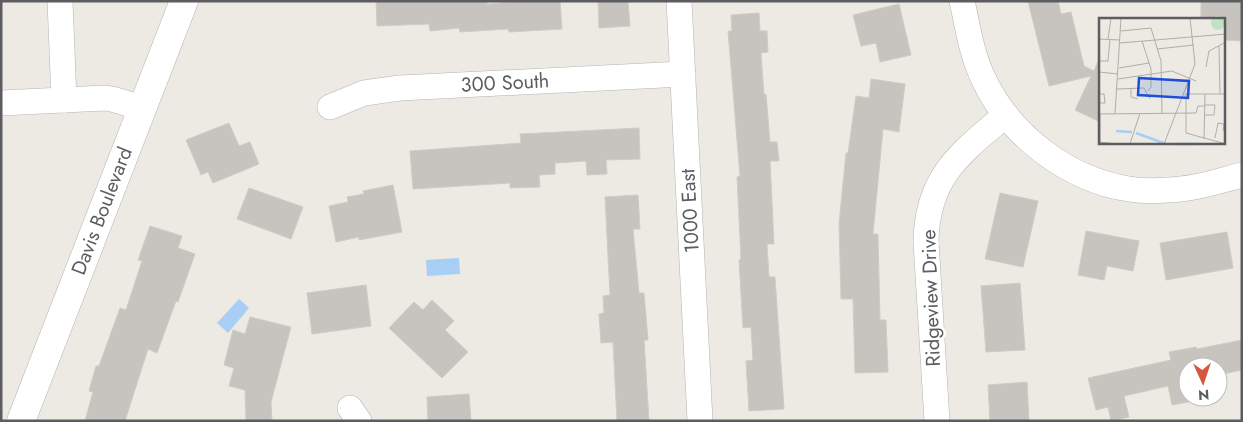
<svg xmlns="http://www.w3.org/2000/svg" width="1243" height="422" font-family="Jost,sans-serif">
  <rect width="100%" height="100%" fill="#eceae2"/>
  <g fill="#a9cef5">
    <polygon points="459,258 460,274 427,276 426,260"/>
    <polygon points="239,299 249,308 228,333 217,323"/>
  </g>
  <g fill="#c7c4bf" stroke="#cfccc1">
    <polygon points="376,1 487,1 487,4 524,1 560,1 562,29 509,32 508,29 460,32 459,28 430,31 429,24 377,26"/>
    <polygon points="598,1 628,1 630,26 599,28"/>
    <polygon points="1028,1 1058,1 1061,14 1071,12 1084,66 1094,71 1100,56 1100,122 1075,110 1091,76 1049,86"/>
    <polygon points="1201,1 1242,1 1242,41 1224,40 1224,19 1201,19"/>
    <polygon points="899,4 911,55 880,62 876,43 861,46 853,15"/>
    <polygon points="759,13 760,31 767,31 768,52 761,53 764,95 766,94 770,142 777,142 779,161 770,161 774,244 767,244 769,277 775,277 784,409 749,411 746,361 753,360 751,327 743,328 739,260 741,259 737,177 740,176 728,31 732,31 731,15"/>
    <polygon points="871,79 905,84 899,132 883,129 873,234 878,234 880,320 886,320 888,372 855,373 853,299 841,299 839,224 846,153 848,153 856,96 869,98"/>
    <polygon points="229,123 239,146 250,142 259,164 213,183 208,172 201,175 186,140"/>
    <polygon points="639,128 640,159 606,160 607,174 587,175 586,161 555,163 555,174 539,175 540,187 510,188 510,183 413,189 410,151 521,143 520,134"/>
    <polygon points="393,185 402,232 359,240 359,237 336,242 329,206 348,202 347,197 364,194 363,191"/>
    <polygon points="249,188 303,207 291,239 237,219"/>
    <polygon points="1000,193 1038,201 1023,267 985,259"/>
    <polygon points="638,195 640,229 633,229 639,293 644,293 648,340 644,340 649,421 617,421 613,342 601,343 599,314 604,313 603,296 610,295 605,197"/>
    <polygon points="150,226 182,236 178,248 195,254 178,302 176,301 157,353 148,349 125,421 85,421 93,392 89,391 96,366 99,366 120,308 126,310 142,261 138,260"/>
    <polygon points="1086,231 1139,241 1133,271 1107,266 1104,280 1078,275"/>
    <polygon points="1227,232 1233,268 1166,280 1160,243"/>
    <polygon points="1020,283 1025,350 986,352 981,286"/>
    <polygon points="366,285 371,326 312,334 307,293"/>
    <polygon points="432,300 454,321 445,330 468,352 442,378 389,328 414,302 423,310"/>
    <polygon points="250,317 291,327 271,402 272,421 246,421 245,390 229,386 234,368 224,365 233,330 245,334"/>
    <polygon points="1242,340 1242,370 1218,375 1218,367 1188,367 1188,397 1192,397 1193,401 1172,405 1168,386 1124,396 1129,417 1111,421 1108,407 1096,410 1088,378 1171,360 1169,352 1196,347 1197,349"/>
    <polygon points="1027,382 1029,421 990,421 988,385"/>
    <polygon points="469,394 471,421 428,421 427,397"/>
  </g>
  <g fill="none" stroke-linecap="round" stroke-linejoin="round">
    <defs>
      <g id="minor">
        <polyline points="60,1 64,100"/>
        <polyline points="679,1 700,421"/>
        <path d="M962,1C968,28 972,57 985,82C1011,136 1069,180 1129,189C1141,191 1155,191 1167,190C1192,190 1218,181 1242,175"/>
        <polyline points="1,103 105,98 112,99 142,108"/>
        <polyline points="330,107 364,93 400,88 683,74"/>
        <polyline points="350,408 359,421"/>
        <path d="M937,421L926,242C927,177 960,153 1006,115"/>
      </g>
      <polyline id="tertiary" points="21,421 184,1"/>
    </defs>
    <use href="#minor" stroke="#b3b4b8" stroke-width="26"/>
    <use href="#tertiary" stroke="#b3b4b8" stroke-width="29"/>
    <use href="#minor" stroke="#fff" stroke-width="25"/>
    <use href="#tertiary" stroke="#fff" stroke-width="28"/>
  </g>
  <g text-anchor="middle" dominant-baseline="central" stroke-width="5" stroke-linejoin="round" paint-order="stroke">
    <g font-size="20" fill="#5b5d61" stroke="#fff">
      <text transform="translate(505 83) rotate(-3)">300 South</text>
      <text transform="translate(102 211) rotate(-69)">Davis Boulevard</text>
      <text transform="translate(690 211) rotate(-93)">1000 East</text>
      <text transform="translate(931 298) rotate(-92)">Ridgeview Drive</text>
    </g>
  </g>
  <g transform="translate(1099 18)">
    <rect width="126" height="126" fill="#eceae2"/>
    <path d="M112 5a7 7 0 1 1 14 0a7 7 0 1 1-14 0Z" fill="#c1e1c4"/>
    <path fill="none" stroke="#a9cef5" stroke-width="2.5" d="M17,113L33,114M37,115L67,126M75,126H98"/>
    <path fill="none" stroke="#aeaeaa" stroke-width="1" d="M22,13L52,10L62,43L63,95M0,21L21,22M9,21L12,0M43,23L52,51V69L49,73M21,25L127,16M120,28L121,76M58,31L95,27M0,43H9L11,21M107,49L110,33L127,24M20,50L50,45M0,54L19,56M19,61L73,53L97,63M18,71L45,70L51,81M32,71V79L39,81M0,76H5L6,85H0M86,76H127M87,76V115L127,126M0,96L97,95L99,88H106M16,96L22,0M106,97H115L116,87H106M116,120L119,105L125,106L124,113M105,121L106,76M0,124L18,126M1,126V96M31,126L41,95M65,126L96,46L91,0"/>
    <path fill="#1d4ed8" fill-opacity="0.15" stroke="#1d4ed8" stroke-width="2.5" d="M40,60L90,63L89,80L39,77Z"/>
    <rect width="126" height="126" fill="none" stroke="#5b5d61" stroke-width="2.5"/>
  </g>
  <rect width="1243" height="422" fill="none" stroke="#5b5d61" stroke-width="5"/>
  <g transform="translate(1203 382) rotate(177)"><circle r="24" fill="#ffffff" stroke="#bdbec0"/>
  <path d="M0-4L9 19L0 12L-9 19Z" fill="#d5573f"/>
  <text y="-8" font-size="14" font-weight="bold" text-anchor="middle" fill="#5b5d61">N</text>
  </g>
</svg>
